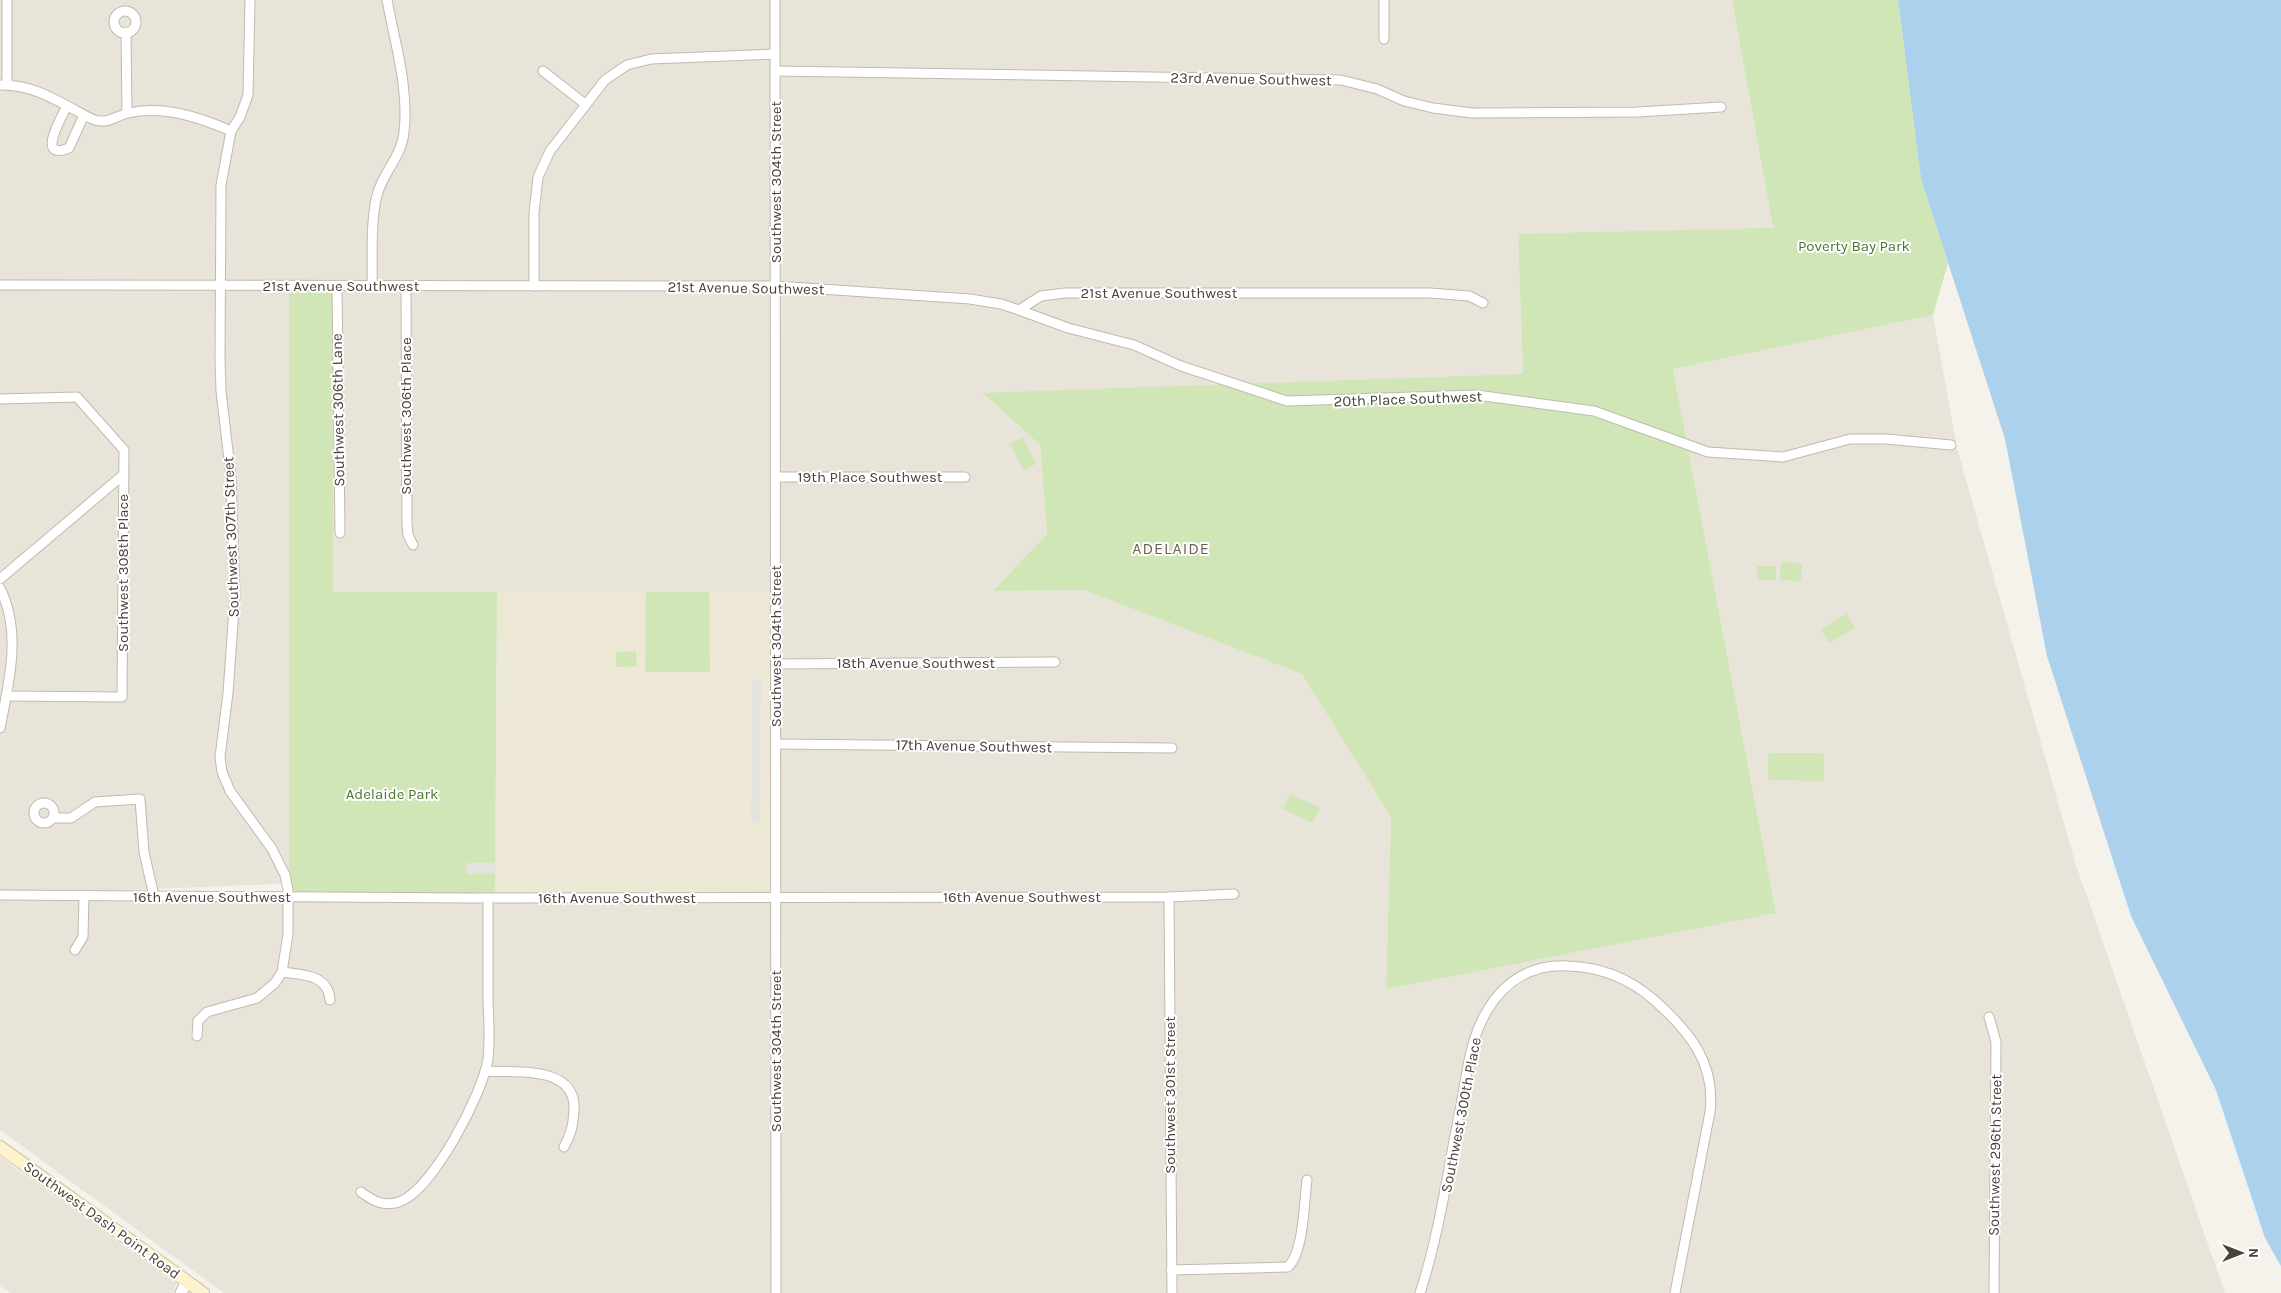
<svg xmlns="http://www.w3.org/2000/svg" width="2281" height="1293" font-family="Karla,sans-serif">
  <rect width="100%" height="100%" fill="#f5f2eb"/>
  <g fill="#e8e4d9" fill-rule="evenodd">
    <path d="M0,0H1732L1773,229L1518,234L1524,397L984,394L1040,445L1047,534L994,591L1084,590L1302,674L1391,817L1386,989L1776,912L1673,369L1933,315L1957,448L2075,862L2225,1293H224L0,1130ZM334,286L333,593L776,592V898L12,895L301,883Z"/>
    <polygon points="0,1157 176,1283 173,1293 11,1293 0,1286"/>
  </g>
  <polygon fill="#ede7d6" points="497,592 776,592 776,898 495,898"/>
  <g fill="#d0e6b6">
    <polygon points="1732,0 1898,0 1921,179 1948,263 1933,315 1673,369 1776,913 1386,989 1391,817 1302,674 1084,590 993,591 1047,534 1040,445 983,393 1523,374 1518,234 1773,228"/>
    <polygon points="289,286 334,286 333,592 497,592 495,898 289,897"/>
    <polygon points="1023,437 1036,464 1023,470 1010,443"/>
    <polygon points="1781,561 1802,564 1801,581 1780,580"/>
    <rect x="1757" y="566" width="19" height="14"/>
    <polygon points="646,592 709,592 710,672 645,672"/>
    <polygon points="1847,614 1855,628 1829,643 1821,629"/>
    <polygon points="636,651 637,666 616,667 616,652"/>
    <polygon points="1771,753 1822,753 1824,756 1824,779 1821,781 1771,780 1768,778 1768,755"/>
    <polygon points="1290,794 1320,808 1312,823 1283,809"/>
  </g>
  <g fill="#e4e2df">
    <polygon points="752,681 761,681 760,821 751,821"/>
    <polygon points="466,863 496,863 496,874 467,874"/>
  </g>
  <polygon fill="#abd1ed" points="1898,0 2281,0 2281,1266 2265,1238 2216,1090 2131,916 2047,656 2005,439 1921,179"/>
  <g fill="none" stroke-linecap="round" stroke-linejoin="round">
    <defs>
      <g id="minor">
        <polyline points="7,0 7,85"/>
        <polyline points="775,0 776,1293"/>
        <polyline points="1384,0 1384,39"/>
        <circle cx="125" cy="22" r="11"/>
        <polyline points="126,32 127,113"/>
        <polyline points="543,71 585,104"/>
        <polyline points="775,71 1341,80 1377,89 1404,101 1433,108 1472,113 1638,112 1721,107"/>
        <path d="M0,85C28,84 51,97 75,110C81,113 88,118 95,120C108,124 116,116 128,113C163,105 199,117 231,131"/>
        <path d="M67,106C62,116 35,162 69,148L84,115"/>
        <polyline points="0,285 776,286 970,299 1001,304 1019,310 1041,296 1065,293 1430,293 1469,296 1483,303"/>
        <polyline points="337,286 340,533"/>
        <path d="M372,286C373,257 370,224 377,195C383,172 402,156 404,132C409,88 395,43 387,0"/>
        <polyline points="406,286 407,524 408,535 413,545"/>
        <polyline points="534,286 534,213 538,177 550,151 605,80 627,65 651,59 775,54"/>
        <polyline points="1019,310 1068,328 1134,345 1181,366 1287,401 1477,395 1594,411 1708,452 1783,457 1850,439 1886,439 1951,445"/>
        <polyline points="0,399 77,397 124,450 122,697 6,696"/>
        <polyline points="776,477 965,477"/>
        <polyline points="0,579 123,475"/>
        <path d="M0,588C22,632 9,682 0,728"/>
        <polyline points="776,664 1055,662"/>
        <polyline points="776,744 1172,748"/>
        <circle cx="44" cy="813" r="10"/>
        <polyline points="53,818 71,818 95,802 140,799 144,852 154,896"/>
        <polyline points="0,895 471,898 1169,897 1234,894"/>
        <polyline points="1169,897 1172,1293"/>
        <polyline points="75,950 83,937 84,896"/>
        <path d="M282,972C303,975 328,974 330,1000"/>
        <polyline points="1989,1017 1996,1042 1994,1293"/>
        <polyline points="197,1036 198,1021 207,1012 257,998 275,983 282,972 288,934 288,890 285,875 272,849 230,791 222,772 220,757 228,693 235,595 231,477 221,391 220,360 221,185 231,131 240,117 248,95 250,0"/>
        <path d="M485,1071C517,1073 577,1065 574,1111C573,1125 571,1135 564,1147"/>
        <path d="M361,1192C373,1201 384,1207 399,1202C433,1190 483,1093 488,1059C490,1040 489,1020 488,1001C488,967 488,933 488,898"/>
        <path d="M1171,1270L1288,1267C1304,1252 1304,1202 1307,1180"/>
        <path d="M1420,1293C1440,1232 1448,1168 1461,1105C1467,1073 1470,1039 1487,1011C1505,980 1533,964 1568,966C1600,967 1629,978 1654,1000C1689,1031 1716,1063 1710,1112L1675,1293"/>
      </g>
      <polyline id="tertiary" points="181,1293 187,1281"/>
      <polyline id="secondary" points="0,1147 203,1293"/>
    </defs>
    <use href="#minor" stroke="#c0baae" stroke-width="11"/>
    <use href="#tertiary" stroke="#c0baae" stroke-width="13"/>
    <use href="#secondary" stroke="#d2c59d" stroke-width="14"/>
    <use href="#minor" stroke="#fff" stroke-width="9"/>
    <use href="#tertiary" stroke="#fff" stroke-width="11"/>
    <use href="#secondary" stroke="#fcf2ce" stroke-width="12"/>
  </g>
  <g text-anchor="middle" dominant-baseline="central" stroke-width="4" stroke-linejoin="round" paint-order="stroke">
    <g font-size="15" fill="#494339" stroke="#fff">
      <text transform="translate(1251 79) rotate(1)">23rd Avenue Southwest</text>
      <text transform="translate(776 182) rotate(-90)">Southwest 304th Street</text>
      <text x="341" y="286">21st Avenue Southwest</text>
      <text transform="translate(746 288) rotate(1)">21st Avenue Southwest</text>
      <text x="1159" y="293">21st Avenue Southwest</text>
      <text transform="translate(1408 399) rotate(-2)">20th Place Southwest</text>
      <text transform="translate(338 410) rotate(-91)">Southwest 306th Lane</text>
      <text transform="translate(406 416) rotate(-90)">Southwest 306th Place</text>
      <text x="870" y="477">19th Place Southwest</text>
      <text transform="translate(231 537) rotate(-92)">Southwest 307th Street</text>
      <text transform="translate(123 573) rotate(-90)">Southwest 308th Place</text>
      <text transform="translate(776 646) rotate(-90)">Southwest 304th Street</text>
      <text x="916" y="663">18th Avenue Southwest</text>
      <text transform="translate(974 746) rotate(1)">17th Avenue Southwest</text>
      <text x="212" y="897">16th Avenue Southwest</text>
      <text x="1022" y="897">16th Avenue Southwest</text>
      <text x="617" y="898">16th Avenue Southwest</text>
      <text transform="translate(776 1051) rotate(-90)">Southwest 304th Street</text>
      <text transform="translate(1170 1095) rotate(-90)">Southwest 301st Street</text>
      <text transform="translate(1461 1115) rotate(-79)">Southwest 300th Place</text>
      <text transform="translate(1995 1155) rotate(-89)">Southwest 296th Street</text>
      <text transform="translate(102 1220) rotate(36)">Southwest Dash Point Road</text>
    </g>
    <g font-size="15" fill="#49782e" stroke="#fff">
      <text x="1854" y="246">Poverty Bay Park</text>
      <text x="392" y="794">Adelaide Park</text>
    </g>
    <g font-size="16" letter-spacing="1" fill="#6b6151" stroke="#fff">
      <text x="1171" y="548">ADELAIDE</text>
    </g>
  </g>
  <g transform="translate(2241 1253) rotate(90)" stroke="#ffffff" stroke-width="4" paint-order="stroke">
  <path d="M0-4L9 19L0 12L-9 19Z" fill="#494339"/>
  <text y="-8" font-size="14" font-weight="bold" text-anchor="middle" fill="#494339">N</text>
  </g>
</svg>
